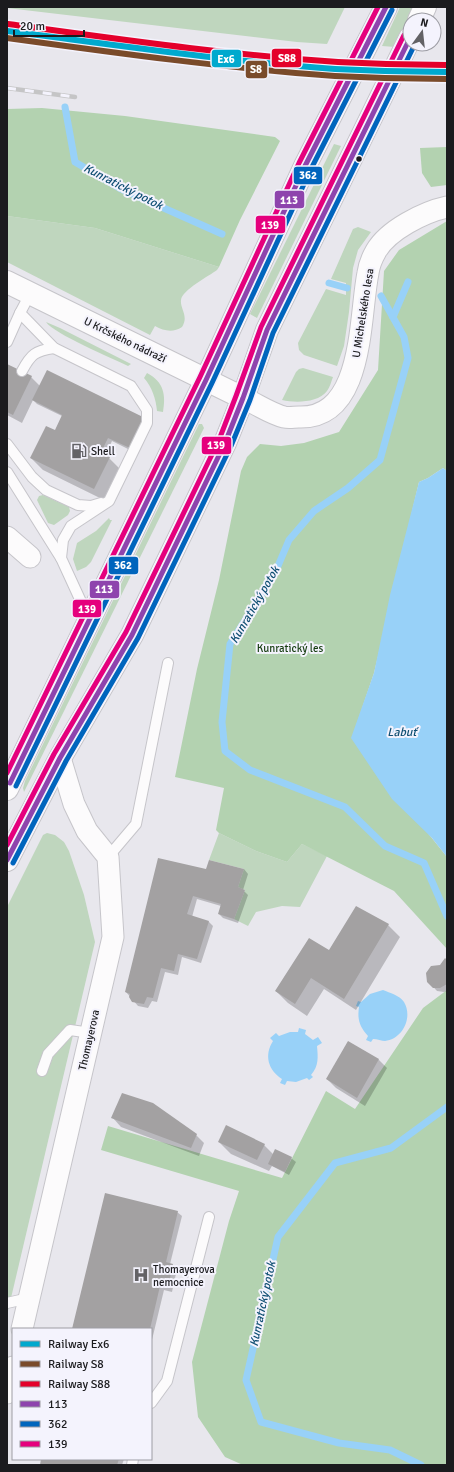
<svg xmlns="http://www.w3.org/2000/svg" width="454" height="1472" font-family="Signika,sans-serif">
  <rect width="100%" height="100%" fill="#e8e7ed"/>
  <g fill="#bfd6be">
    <polygon points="7,7 345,7 327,44 297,42 7,8"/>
    <polygon points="400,7 414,7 395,47 382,46"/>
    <polygon points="334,144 341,146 257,318 250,314"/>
    <path d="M7,216L95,228L219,267L217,270C209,276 182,290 181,300C180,309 189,316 182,327C173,333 164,331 155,326L150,335L7,262Z"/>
    <polygon points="358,227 371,232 358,250 353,268 349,312 344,346 337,366 304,355 299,350 298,343 326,289 346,295 346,283 331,279 353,229"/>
    <path d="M46,322L60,328L131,364L128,366C112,358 54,334 46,322Z"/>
    <path d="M303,368L333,377C331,382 330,387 327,391C318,403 295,403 282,400L296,372L299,369Z"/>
    <path d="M147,373C164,382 166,395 163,412L157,411C156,399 152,387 144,378Z"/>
    <polygon points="199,424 202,424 204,428 24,792 23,788 25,781"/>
    <polygon points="43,495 69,507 70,511 68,515 54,525 48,523 37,500 39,496"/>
    <polygon points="109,518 110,520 112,520 91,562 86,567 77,571 73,559 77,543 96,531"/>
    <polygon points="47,833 55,835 64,842 69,851 84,895 95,942 7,1315 7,907 43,835"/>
    <polygon points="219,833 256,851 287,862 302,844 327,856 300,907 282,906 256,912 248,926 234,919 245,890 238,887 244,869 209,860"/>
  </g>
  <g fill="#b3d2b0">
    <polygon points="42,108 125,116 275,137 280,141 240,220 219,267 95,228 7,216 7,109"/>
    <polygon points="447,147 447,185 431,187 422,173 420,148"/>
    <polygon points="447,221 447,471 443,468 428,478 419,482 374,673 352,738 447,857 447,949 394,891 302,844 287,862 256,851 219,833 216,830 224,788 175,777 197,669 219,580 241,471 247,457 260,444 281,446 304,443 339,432 378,370 384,271 399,250"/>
    <polygon points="447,990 447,1465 243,1465 225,1457 198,1417 192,1362 229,1221 239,1191 101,1150 108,1126 282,1178 326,1091 355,1109 423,1008"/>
  </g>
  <g fill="#98d1f8">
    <polygon points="443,468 447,471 447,857 432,838 392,799 351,738 374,673 390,595 419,482 428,478"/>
    <path d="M383,990C390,993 399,995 404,1002C413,1017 403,1039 385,1041C382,1041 377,1039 373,1039L371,1042L366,1040L368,1036C360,1027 357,1020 359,1007L356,1006L358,1001L361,1002L370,994Z"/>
    <path d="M299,1028L306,1030L305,1034L313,1040L318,1037L322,1043L317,1046C318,1057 319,1066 311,1075L313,1077L309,1080L307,1078L296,1082L287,1081L285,1085L280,1083L282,1079C268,1070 264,1055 273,1041L270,1038L276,1033L279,1036L290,1032H298Z"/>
  </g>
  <g fill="#0003">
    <polygon points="7,365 31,377 40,386 47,371 134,452 112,441 105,456 109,458 121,470 106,501 43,470 31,458 61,434 62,416 37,404 33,400 22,423 7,415"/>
    <polygon points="244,869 248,874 243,890 248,895 238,923 223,918 219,914 221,906 197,899 192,917 209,922 213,926 201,963 182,957 178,975 165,972 157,1002 152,1001 148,1008 138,1006 126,992 207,870"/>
    <polygon points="388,925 400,937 356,1010 324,989 307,1016 288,1003 276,991 329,951"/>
    <polygon points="447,961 447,991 444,992 437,991 428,981"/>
    <polygon points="348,1042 379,1060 387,1068 365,1106 336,1088 327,1079"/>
    <polygon points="113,1118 196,1135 204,1143 199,1156 121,1127"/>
    <polygon points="219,1142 264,1145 273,1154 291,1158 296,1162 289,1175 272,1166 269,1171 231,1154"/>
    <polygon points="177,1212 182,1216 170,1264 177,1269 172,1292 164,1290 151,1344 151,1329 74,1329"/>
    <polygon points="42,1459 124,1459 122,1465 41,1465"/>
  </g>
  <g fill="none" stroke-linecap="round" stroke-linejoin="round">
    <g stroke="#98d1f8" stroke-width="7">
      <polyline points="65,107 75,162 121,189 222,234"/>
      <polyline points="329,283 347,288"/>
      <polyline points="381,296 404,337 408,358 380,460 348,488 314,511 289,540 275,573 230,644 222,722 225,751 250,770 345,807 385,846 424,863 447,916"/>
      <polyline points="393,317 408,282"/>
      <polyline points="421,1465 390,1450 339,1443 261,1422 246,1380 278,1237 335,1163 391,1148 447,1107"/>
    </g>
  </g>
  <g fill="#a3a1a2">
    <polygon points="7,364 32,376 13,415 7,412"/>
    <polygon points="47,370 145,418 130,448 108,438 101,452 110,457 94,489 30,458 46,426 55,430 62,415 32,400"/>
    <polygon points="158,858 206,869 209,860 244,869 238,887 245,890 234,919 218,914 221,904 193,896 187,914 209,921 197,959 178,954 174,971 161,968 153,998 147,997 144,1004 132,1002 129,997 130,994 125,992"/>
    <polygon points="356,906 389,924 344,999 311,978 295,1004 275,991 309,938 329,950"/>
    <polygon points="445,958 447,960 447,984 440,988 433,988 427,982 426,973 431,966 440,965"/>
    <polygon points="348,1041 379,1059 357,1098 326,1079"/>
    <polygon points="122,1093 153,1103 197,1134 191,1148 111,1118"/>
    <polygon points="226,1125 265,1144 257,1160 218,1142"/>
    <polygon points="275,1149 292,1157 285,1172 268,1164"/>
    <polygon points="105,1193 178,1211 166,1262 173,1264 168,1288 160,1286 150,1329 72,1329"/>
    <polygon points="41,1459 119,1459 117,1465 40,1465"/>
  </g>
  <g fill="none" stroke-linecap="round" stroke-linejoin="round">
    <defs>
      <g id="service">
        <polyline points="30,294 20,313 54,348 131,386 147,410 147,423 109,501 71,526 63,540 61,558 89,619"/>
        <polyline points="7,342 20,313"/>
        <path d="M22,371C31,354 35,351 54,348"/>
        <polyline points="7,444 32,477 46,490 78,505 91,506 101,503"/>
        <polyline points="7,472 61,558"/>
        <polyline points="108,857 136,824 168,663"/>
        <polyline points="42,1071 48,1054 70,1030 91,1033"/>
        <polyline points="7,1303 29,1298"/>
        <polyline points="151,1403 167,1381 209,1217"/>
        <polyline points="132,1465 133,1459"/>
      </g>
      <g id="minor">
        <path d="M243,398C255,403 271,414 284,417C289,418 294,417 299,417C365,419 359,316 368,273C369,265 372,258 376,251C388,230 424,212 447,207"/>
        <polyline points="7,537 30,557"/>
        <polyline points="22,1329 113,937 108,857 87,831 74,804 60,758"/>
        <polyline points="7,1393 13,1367"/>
      </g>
      <polyline id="tertiary" points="7,282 243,398"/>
      <g id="secondary">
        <polyline points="419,20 425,7"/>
        <polyline points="7,789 206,380 305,166 386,7"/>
        <polyline points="7,860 60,758 132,635 225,443 243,398 267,330 410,38"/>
      </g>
    </defs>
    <use href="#service" stroke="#c6c5ca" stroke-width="12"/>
    <use href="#minor" stroke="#c6c5ca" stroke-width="23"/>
    <use href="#tertiary" stroke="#c6c5ca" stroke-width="24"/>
    <use href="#secondary" stroke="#c6c5ca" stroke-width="24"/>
    <use href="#service" stroke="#fcfbfc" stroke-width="10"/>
    <use href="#minor" stroke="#fcfbfc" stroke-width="21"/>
    <use href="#tertiary" stroke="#fcfbfc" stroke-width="22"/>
    <use href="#secondary" stroke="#fcfbfc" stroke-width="22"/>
    <defs>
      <polyline id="rail" points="7,88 75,97"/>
    </defs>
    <use href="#rail" stroke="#c5c5c6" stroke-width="4.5"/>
    <use href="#rail" stroke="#f4f3fd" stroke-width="3" stroke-dasharray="9" stroke-linecap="butt"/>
    <defs>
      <g id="bus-1">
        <polyline points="10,783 206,380 305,166 386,7"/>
        <polyline points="7,860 60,758 132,635 225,443 243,398 267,330 410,38"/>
      </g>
      <g id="bus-2">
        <polyline points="16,786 212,383 311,169 392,10"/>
        <polyline points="13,863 66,761 138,638 231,446 250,400 273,333 415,44"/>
      </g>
      <g id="bus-3">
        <polyline points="7,773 200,377 299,163 378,7"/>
        <polyline points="7,845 54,754 126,632 219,440 236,396 261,327 404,35"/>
      </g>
    </defs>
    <use href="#bus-1" stroke="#f4f3fd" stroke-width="8"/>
    <use href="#bus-2" stroke="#f4f3fd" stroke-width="8"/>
    <use href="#bus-3" stroke="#f4f3fd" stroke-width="8"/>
    <use href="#bus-1" stroke="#8e44ad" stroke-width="5"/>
    <use href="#bus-2" stroke="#0065bd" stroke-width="5"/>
    <use href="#bus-3" stroke="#e5007d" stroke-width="5"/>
    <defs>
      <path id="rail-1" d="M7,31C116,45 225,61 335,69C372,71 410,72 447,72"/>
      <path id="rail-2" d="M7,38C116,53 225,68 335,76C372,78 410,79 447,79"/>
      <path id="rail-3" d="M8,24C118,39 228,55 338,62C374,64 411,65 447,65"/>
    </defs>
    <use href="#rail-1" stroke="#f4f3fd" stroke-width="9"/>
    <use href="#rail-2" stroke="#f4f3fd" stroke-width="9"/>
    <use href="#rail-3" stroke="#f4f3fd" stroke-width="9"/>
    <use href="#rail-1" stroke="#00a9ce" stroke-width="6"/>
    <use href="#rail-2" stroke="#7a4b2a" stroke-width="6"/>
    <use href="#rail-3" stroke="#e4002b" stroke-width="6"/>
  </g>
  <defs>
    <symbol id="fuel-bare" viewBox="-9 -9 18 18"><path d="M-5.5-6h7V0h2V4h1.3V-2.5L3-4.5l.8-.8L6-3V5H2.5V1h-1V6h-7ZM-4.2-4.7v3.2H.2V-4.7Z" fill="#636266" stroke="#f4f3fd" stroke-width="2.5" paint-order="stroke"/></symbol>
    <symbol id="hospital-bare" viewBox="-9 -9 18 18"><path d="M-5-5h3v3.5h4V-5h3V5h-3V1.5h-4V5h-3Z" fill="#636266" stroke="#f4f3fd" stroke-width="2.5" paint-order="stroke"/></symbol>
  </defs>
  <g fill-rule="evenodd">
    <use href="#fuel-bare" x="68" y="440" width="22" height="22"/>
    <use href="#hospital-bare" x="130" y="1264" width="22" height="22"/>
  </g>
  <circle fill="#1b1b1e" stroke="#f4f3fd" stroke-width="1.5" cx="359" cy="159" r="3.5"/>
  <g text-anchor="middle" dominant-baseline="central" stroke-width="4" stroke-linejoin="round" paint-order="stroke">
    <g font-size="11" fill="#1b1b1e" stroke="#f4f3fd">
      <text transform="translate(363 313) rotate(-81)">U Michelského lesa</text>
      <text transform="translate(125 340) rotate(26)">U Krčského nádraží</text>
      <text transform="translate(89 1040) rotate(-77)">Thomayerova</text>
    </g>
    <g font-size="11" fill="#1b1b1e" stroke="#f4f3fd" text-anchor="start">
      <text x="91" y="451">Shell</text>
      <text x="153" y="1269">Thomayerova<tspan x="153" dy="13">nemocnice</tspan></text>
    </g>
    <g font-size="11" fill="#163d10" stroke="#f4f3fd">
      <text x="290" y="648">Kunratický les</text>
    </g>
    <g font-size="12" font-style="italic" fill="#0f4f73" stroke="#f4f3fd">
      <text transform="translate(123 187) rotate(27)">Kunratický potok</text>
      <text transform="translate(255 605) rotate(-60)">Kunratický potok</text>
      <text x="402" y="732">Labuť</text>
      <text transform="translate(263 1304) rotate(-78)">Kunratický potok</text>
    </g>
  </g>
  <g stroke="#f4f3fd" stroke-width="1.5">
    <rect x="271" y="48" width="31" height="20" rx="4" fill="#e4002b"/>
    <rect x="211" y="49" width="31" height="19" rx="4" fill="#00a9ce"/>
    <rect x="245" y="60" width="23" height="19" rx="4" fill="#7a4b2a"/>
    <rect x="293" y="166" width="30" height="19" rx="4" fill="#0065bd"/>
    <rect x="274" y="190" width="31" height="19" rx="4" fill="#8e44ad"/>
    <rect x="255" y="215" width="31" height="19" rx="4" fill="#e5007d"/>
    <rect x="201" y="436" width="31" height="19" rx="4" fill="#e5007d"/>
    <rect x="108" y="556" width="31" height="19" rx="4" fill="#0065bd"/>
    <rect x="89" y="580" width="31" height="19" rx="4" fill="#8e44ad"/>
    <rect x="72" y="599" width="30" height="19" rx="4" fill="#e5007d"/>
  </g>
  <g font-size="11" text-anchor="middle" font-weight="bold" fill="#fff">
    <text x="287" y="62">S88</text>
    <text x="226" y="63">Ex6</text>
    <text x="256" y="73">S8</text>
    <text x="308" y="179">362</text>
    <text x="289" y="204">113</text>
    <text x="270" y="229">139</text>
    <text x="216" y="449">139</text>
    <text x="123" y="569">362</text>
    <text x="104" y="593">113</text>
    <text x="87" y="613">139</text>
  </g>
  <rect width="454" height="1472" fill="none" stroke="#1b1b1e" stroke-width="16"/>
  <rect x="12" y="1328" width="140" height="132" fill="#f4f3fd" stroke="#9d9da4"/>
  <rect x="20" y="1341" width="20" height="6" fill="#00a9ce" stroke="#9d9da4"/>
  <text x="48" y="1348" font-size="12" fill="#1b1b1e">Railway Ex6</text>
  <rect x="20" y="1361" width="20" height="6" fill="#7a4b2a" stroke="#9d9da4"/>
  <text x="48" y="1368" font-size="12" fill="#1b1b1e">Railway S8</text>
  <rect x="20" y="1381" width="20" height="6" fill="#e4002b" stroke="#9d9da4"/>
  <text x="48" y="1388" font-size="12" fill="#1b1b1e">Railway S88</text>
  <rect x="20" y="1401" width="20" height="6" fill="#8e44ad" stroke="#9d9da4"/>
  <text x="48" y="1408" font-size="12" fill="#1b1b1e">113</text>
  <rect x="20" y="1421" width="20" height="6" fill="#0065bd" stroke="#9d9da4"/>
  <text x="48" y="1428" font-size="12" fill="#1b1b1e">362</text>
  <rect x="20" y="1441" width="20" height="6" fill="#e5007d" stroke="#9d9da4"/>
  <text x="48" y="1448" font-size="12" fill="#1b1b1e">139</text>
  <g transform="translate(422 32) rotate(15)"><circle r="19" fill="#f4f3fd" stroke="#9d9da4"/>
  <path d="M0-3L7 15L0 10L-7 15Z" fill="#636266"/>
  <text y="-6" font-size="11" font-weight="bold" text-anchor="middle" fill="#1b1b1e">N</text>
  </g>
  <path d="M14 30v6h70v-6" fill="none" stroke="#1b1b1e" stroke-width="2"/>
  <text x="20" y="30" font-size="12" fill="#1b1b1e" stroke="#f4f3fd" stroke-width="3" paint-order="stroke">20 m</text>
</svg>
